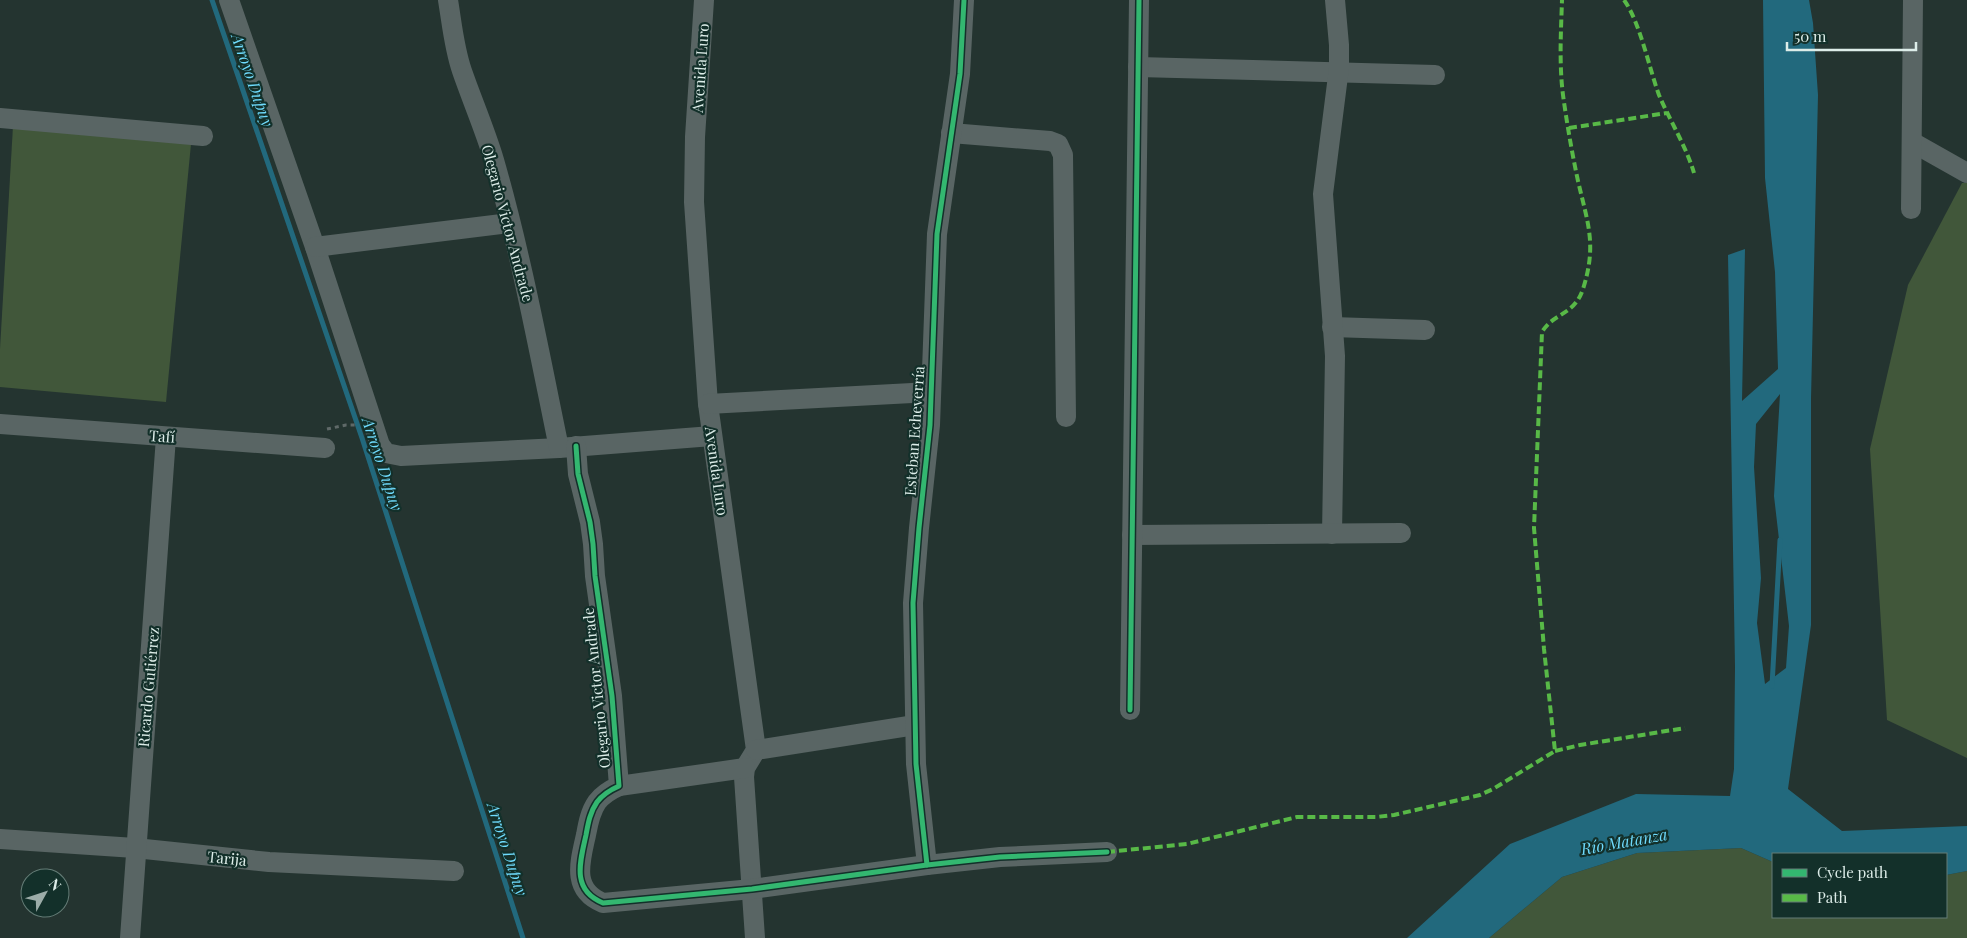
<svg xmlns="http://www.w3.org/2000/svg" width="1967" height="938" font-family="'Playfair Display',serif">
  <rect width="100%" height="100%" fill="#243430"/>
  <g fill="#41573a">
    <polygon points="13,126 191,144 166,402 0,387 0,349"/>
    <polygon points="1962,183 1967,183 1967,758 1887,720 1870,449 1908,285"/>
    <polygon points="1741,848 1773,862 1773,917 1946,917 1946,875 1967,871 1967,938 1489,938 1562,877 1637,853"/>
  </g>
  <path fill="#22697d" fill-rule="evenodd" d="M1763,0H1809L1813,23L1818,95L1811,399V625L1788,789L1842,831L1967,826V871L1946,875V854H1773V862L1741,848L1637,853L1562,877L1489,938H1407L1510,844L1636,794L1730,796L1734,769L1735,667L1728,255L1745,249L1742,401L1778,369L1775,272L1765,178ZM1780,394L1774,496L1789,626L1786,668L1765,684L1757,623L1761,578L1754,467L1756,424Z"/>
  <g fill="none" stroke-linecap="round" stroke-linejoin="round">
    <g stroke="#22697d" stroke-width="5">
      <polyline points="212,0 362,438 523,938"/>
      <polyline points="1772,686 1780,540"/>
    </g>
    <polyline stroke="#5f6968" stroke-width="3" stroke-dasharray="4 4" stroke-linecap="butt" points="327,429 346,425 355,425"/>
    <g stroke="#596564" stroke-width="20">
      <polyline points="229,0 315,247 380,445 386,453 401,456 559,448 712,436"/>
      <path d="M448,0C452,24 454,48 462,71C472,100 485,130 494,160C521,254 539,351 559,448"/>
      <polyline points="704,0 695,137 694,202 708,404 756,750 745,768 744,777 755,938"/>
      <polyline points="1138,67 1435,75"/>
      <polyline points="0,118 203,136"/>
      <polyline points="951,133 1050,141 1058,144 1063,155 1066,417"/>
      <polyline points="1912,142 1967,173"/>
      <polyline points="1911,209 1913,0"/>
      <polyline points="315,247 510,223"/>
      <polyline points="1332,327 1425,330"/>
      <polyline points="708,404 931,392"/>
      <polyline points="0,424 325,448"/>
      <path d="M576,446L578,474L590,522L593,544L595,576L612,696L619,786C610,790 603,794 597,802C590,812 588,824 586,835C580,862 571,890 603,903L752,889L927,865L1000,857L1107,852"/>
      <polyline points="1332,534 1335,356 1323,194 1339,68 1339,45 1335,0"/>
      <polyline points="1132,535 1401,533"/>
      <polyline points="1130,710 1139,0"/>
      <polyline points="756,750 915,725"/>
      <polyline points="619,786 745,768"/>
      <polyline points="0,839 135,848 269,862 454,871"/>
      <polyline points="927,865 916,764 913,603 919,528 930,425 937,234 960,74 964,0"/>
      <polyline points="130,938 166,437"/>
    </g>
    <g stroke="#58b947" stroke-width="4" stroke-dasharray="8 4" stroke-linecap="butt">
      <path d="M1624,0C1640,22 1649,68 1659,95C1670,121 1686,146 1694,173"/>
      <polyline points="1569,128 1667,113"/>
      <polyline points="1555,751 1580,745 1685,728"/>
      <path d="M1107,852L1187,844L1297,817H1376L1394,815L1480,795L1493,789L1555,751L1544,649L1534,528L1542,332C1554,312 1574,316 1583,289C1597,245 1588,224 1578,181C1572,153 1567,124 1563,95C1559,63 1561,32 1562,0"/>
    </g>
    <defs>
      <g id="cycleway">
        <path d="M576,446L578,474L590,522L593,544L595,576L612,696L619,786C610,790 603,794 597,802C590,812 588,824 586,835C580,862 571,890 603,903L752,889L927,865L1000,857L1107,852"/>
        <polyline points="1130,710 1139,0"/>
        <polyline points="927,865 916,764 913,603 919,528 930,425 937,234 960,74 964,0"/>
      </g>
    </defs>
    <use href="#cycleway" stroke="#13302a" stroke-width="8"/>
    <use href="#cycleway" stroke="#33b770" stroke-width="5"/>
  </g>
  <g text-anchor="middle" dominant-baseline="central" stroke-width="4.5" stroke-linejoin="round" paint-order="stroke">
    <g font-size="15" fill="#ddede9" stroke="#13302a">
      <text transform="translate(700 68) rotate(-86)">Avenida Luro</text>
      <text transform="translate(508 223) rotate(75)">Olegario Victor Andrade</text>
      <text transform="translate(914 431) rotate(-86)">Esteban Echeverría</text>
      <text transform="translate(162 436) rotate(4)">Tafí</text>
      <text transform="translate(717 471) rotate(82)">Avenida Luro</text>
      <text transform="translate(148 687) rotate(-85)">Ricardo Gutiérrez</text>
      <text transform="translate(596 688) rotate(-96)">Olegario Victor Andrade</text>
      <text transform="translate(227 858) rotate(6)">Tarija</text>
    </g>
    <g font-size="16" font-style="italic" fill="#6fdbfd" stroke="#13302a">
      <text transform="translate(253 80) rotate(71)">Arroyo Dupuy</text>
      <text transform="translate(383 464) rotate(72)">Arroyo Dupuy</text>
      <text transform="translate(1624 841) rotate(-10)">Río Matanza</text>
      <text transform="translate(508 849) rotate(72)">Arroyo Dupuy</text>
    </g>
  </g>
  <rect x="1772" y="853" width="175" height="65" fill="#13302a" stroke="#647c76"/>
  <rect x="1782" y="869" width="25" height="8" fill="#33b770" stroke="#647c76"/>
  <text x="1817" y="878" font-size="15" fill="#ddede9">Cycle path</text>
  <rect x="1782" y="894" width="25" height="8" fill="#58b947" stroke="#647c76"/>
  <text x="1817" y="903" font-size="15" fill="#ddede9">Path</text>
  <g transform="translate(45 893) rotate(50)"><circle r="24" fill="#13302a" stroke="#647c76"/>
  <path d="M0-4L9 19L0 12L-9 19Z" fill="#9caca8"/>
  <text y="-8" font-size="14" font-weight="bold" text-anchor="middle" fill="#ddede9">N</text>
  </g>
  <path d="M1787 42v8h129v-8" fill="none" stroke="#ddede9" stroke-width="2.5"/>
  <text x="1794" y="42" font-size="15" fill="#ddede9" stroke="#13302a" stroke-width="4" paint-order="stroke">50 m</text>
</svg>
